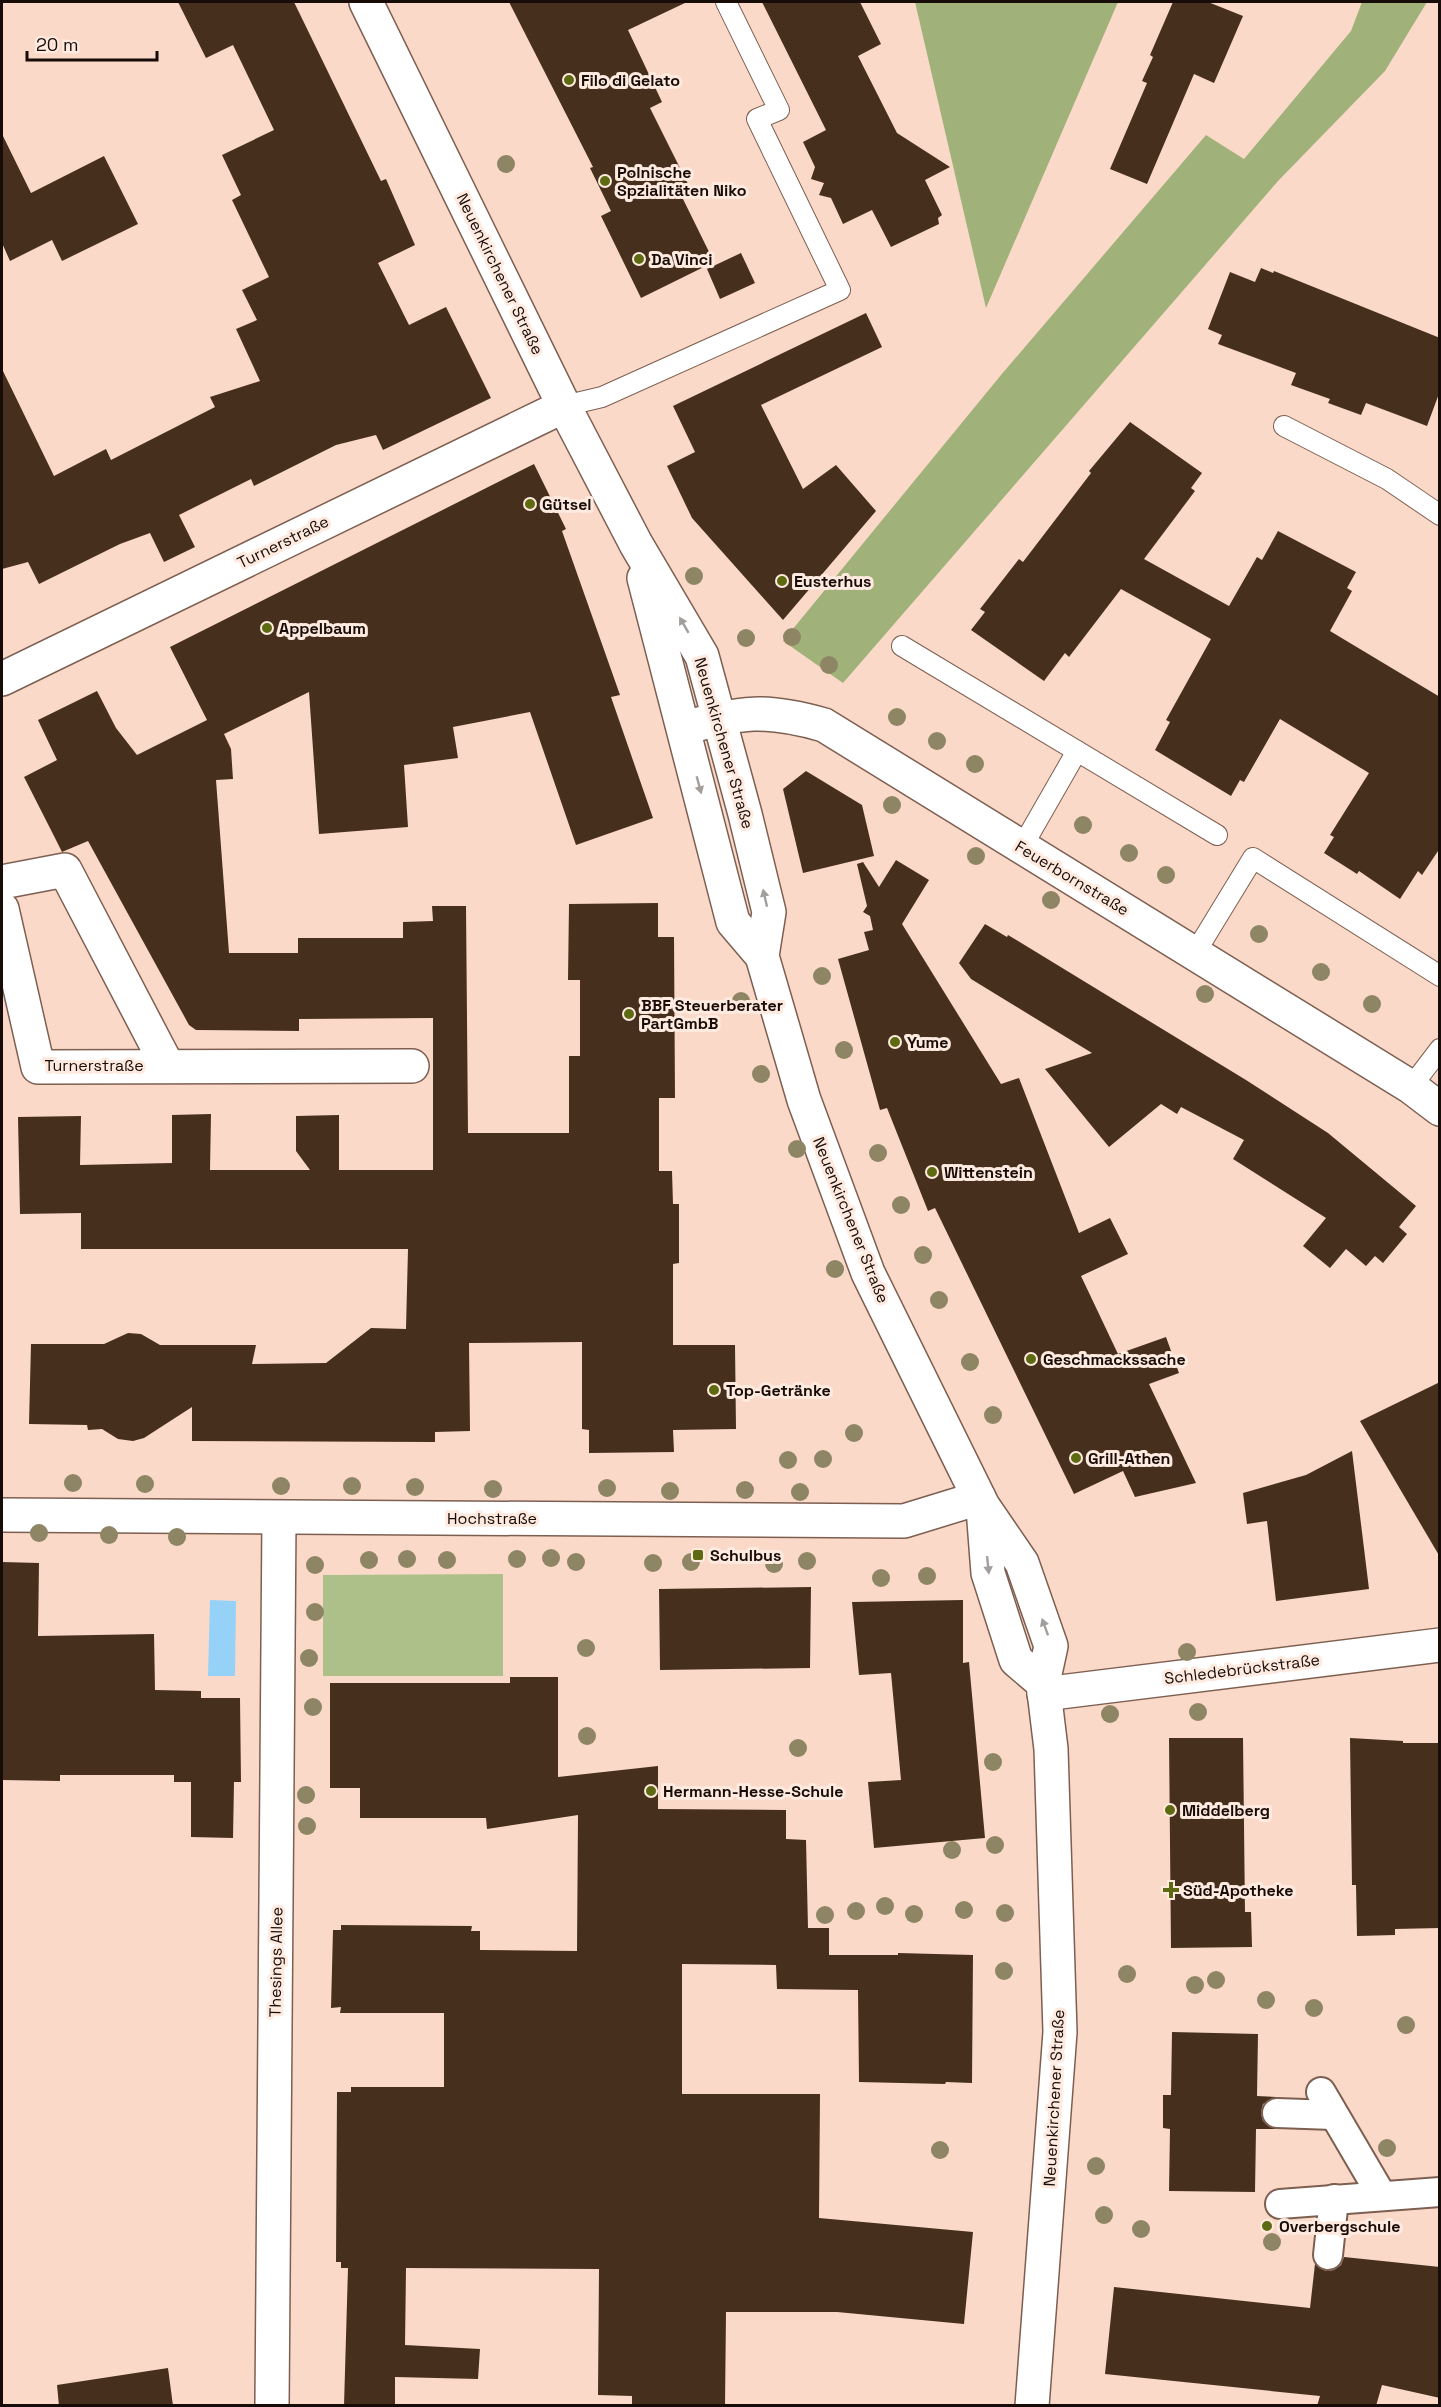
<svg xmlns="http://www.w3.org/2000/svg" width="1441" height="2407" font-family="'Space Grotesk',sans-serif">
  <rect width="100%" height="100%" fill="#fbd9c9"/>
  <polygon fill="#aec08a" points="503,1574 503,1676 323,1676 323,1575"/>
  <g fill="#a0b279">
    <polygon points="915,2 1118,2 986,308"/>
    <polygon points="1362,2 1427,2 1385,71 1278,181 843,683 783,641 1001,375 1206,135 1244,159 1351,31"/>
  </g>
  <polygon fill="#96d2f8" points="210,1600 236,1601 235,1676 208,1676"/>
  <g fill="#46301d">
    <polygon points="178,2 294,2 381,181 386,179 415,245 378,263 409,325 446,307 491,398 383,450 376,435 336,445 254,486 251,479 179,515 195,547 164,562 150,533 120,544 39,584 28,562 2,569 2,369 54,476 106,449 111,460 215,407 210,397 260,381 236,329 257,320 242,290 269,277 232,200 241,195 222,155 274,130 233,45 206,58"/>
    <polygon points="509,2 687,2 628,30 662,102 650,108 693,194 683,199 714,262 641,298 601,216 611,211 590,168 593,167"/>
    <polygon points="762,2 860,2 881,44 858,56 897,133 950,167 925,180 942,215 938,218 939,224 891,247 872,210 843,224 831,198 819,195 824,183 811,179 815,167 803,142 826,130"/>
    <polygon points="1173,2 1208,2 1243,16 1214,83 1194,74 1147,184 1110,169 1147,83 1142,81 1153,57 1150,55"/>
    <polygon points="2,134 31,193 104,156 138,224 62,261 52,240 10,261 2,243"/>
    <polygon points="741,253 755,283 720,299 707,269"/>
    <polygon points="1261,268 1273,273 1274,271 1440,338 1440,391 1427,426 1366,403 1361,415 1328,403 1330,399 1291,385 1296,373 1218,344 1222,335 1208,329 1230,272 1255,282"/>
    <polygon points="866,313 882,347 761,405 803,489 836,465 876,511 783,620 692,518 667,466 695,452 673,406"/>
    <polygon points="1130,422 1202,473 1191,488 1195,491 1144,559 1229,606 1257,557 1262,560 1278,531 1356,572 1347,588 1352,591 1330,631 1440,697 1440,848 1422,875 1418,871 1400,899 1359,871 1357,874 1324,853 1334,837 1330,835 1369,773 1280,719 1244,782 1240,780 1231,796 1155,750 1170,722 1166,720 1211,639 1121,589 1069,657 1065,653 1044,681 971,630 985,612 980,609 1019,559 1023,562 1091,473 1089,471"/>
    <polygon points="534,464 566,529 562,531 620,695 611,697 653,818 576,845 530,712 453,727 458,758 404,765 408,827 319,834 309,692 224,734 231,749 233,779 216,780 229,953 298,953 298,938 403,938 403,922 433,921 432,906 466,906 468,1133 569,1133 569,1056 580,1056 580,980 568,980 569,904 658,903 658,937 674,937 675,1098 659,1098 659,1171 672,1171 673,1204 679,1204 679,1263 673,1264 673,1345 735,1345 736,1429 673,1430 674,1452 589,1453 589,1430 582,1429 582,1342 469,1343 470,1431 435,1432 435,1442 192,1441 192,1407 144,1438 133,1441 118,1439 102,1429 88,1430 87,1425 29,1424 31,1344 104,1344 128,1333 141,1334 160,1345 256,1345 252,1364 326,1363 371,1328 406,1329 408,1249 81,1249 81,1213 20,1214 18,1117 81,1116 80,1165 172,1163 172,1115 211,1114 210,1170 310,1170 296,1151 296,1116 339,1115 339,1170 433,1170 433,1018 299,1019 299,1031 196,1030 189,1025 88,841 62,852 54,836 24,777 57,760 38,720 97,691 116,728 137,755 207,720 170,647"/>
    <polygon points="806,771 862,805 874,856 803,873 783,789"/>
    <polygon points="896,860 929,880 902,924 1001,1084 1019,1078 1079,1233 1110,1218 1128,1254 1081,1276 1118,1354 1166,1337 1179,1373 1149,1384 1196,1483 1135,1497 1123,1471 1074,1494 935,1208 928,1211 887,1108 880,1110 838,959 869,950 864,932 873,930 870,916 863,912 867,906 857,864 863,862 879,887"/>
    <polygon points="985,924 1007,937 1008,935 1246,1080 1328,1133 1416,1206 1399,1227 1407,1234 1383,1263 1375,1256 1366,1266 1346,1249 1330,1268 1303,1246 1326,1218 1233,1159 1244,1140 1181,1107 1177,1114 1161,1104 1109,1147 1045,1069 1092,1053 971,979 959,963"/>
    <polygon points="1440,1382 1440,1557 1360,1421"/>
    <polygon points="1352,1451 1369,1589 1276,1601 1267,1521 1247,1524 1243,1493 1306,1475"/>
    <polygon points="2,1562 39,1563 38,1636 154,1634 155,1690 201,1691 201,1698 240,1698 241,1782 234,1782 233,1838 191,1837 191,1782 174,1782 174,1775 60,1775 60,1781 2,1780"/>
    <polygon points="811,1587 810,1668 660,1670 659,1589"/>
    <polygon points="963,1600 963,1663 969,1662 985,1838 874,1848 868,1782 901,1780 891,1673 859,1675 852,1602"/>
    <polygon points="510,1677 558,1677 558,1777 658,1766 658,1809 786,1810 786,1839 806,1840 808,1928 829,1928 829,1955 898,1955 898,1953 973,1955 972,2083 946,2082 945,2084 859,2082 858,1990 777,1989 776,1965 682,1964 682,2094 820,2094 819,2218 973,2232 964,2324 837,2312 726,2312 725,2406 632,2406 632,2396 598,2395 599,2269 406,2268 405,2345 480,2349 478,2379 395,2377 395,2406 344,2406 348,2268 341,2268 341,2262 336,2262 337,2092 351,2092 351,2087 444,2087 444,2013 340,2013 341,2007 331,2008 333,1930 341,1930 341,1925 472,1926 471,1931 480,1931 480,1950 577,1951 578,1815 487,1829 486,1818 360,1818 360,1788 330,1788 330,1683 510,1683"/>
    <polygon points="1169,1738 1243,1738 1245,1912 1251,1912 1252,1947 1171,1948"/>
    <polygon points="1350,1738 1403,1741 1403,1743 1440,1743 1440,1928 1395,1929 1395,1935 1357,1936 1356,1885 1352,1885"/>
    <polygon points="1172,2032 1258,2034 1257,2096 1277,2097 1263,2104 1261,2113 1263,2121 1276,2129 1256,2129 1255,2192 1169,2191 1170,2129 1163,2128 1163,2095 1171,2095"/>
    <polygon points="1344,2257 1440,2267 1440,2398 1382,2385 1376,2406 1317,2406 1320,2396 1105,2374 1114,2287 1310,2308 1315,2264 1326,2271 1334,2270 1341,2265"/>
    <polygon points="168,2368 173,2406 59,2406 57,2385"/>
  </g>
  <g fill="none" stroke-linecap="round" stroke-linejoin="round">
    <defs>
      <g id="service">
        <polyline points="564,406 602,397 840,290 757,119 779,110 726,2"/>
        <polyline points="1284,426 1387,479 1440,515"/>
        <polyline points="902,646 1217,835"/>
        <polyline points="1022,847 1077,751"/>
        <polyline points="1195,953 1253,858 1440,976"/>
        <polyline points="1411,1087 1440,1049"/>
      </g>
      <g id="pedestrian">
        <polyline points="1321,2092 1382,2196"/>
        <polyline points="1277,2113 1333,2115"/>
        <polyline points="1280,2204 1440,2192"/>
        <polyline points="1328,2255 1334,2199"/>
      </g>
      <g id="minor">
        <polyline points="2,679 564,406"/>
        <polyline points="2,882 65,870 167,1065"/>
        <polyline points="2,909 38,1067 412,1066"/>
        <polyline points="2,1515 904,1521 979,1498"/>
        <polyline points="1044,1694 1440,1645"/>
        <polyline points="272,2406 279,1518"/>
      </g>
      <g id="secondary">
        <polyline points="366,2 564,406 636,544 702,656 745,814 769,912 762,956 804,1100 868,1273 983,1506 1022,1563 1051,1646 1043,1683 1051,1749 1060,2032 1032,2406"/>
        <polyline points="644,578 733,922 762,956"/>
        <path d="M684,728C743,712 764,708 824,725L1411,1087L1440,1109"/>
        <polyline points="983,1508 988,1573 1016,1660 1043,1683"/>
      </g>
    </defs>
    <use href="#service" stroke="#7c5f51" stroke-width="22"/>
    <use href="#pedestrian" stroke="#7c5f51" stroke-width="32"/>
    <use href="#minor" stroke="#7c5f51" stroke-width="36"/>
    <use href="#secondary" stroke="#7c5f51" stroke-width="36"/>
    <use href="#service" stroke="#fff" stroke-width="20"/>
    <use href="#pedestrian" stroke="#fff" stroke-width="28"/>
    <use href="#minor" stroke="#fff" stroke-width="33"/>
    <use href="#secondary" stroke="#fff" stroke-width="33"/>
  </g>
  <g fill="#8e8565">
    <circle cx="506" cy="164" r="9"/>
    <circle cx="694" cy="576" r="9"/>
    <circle cx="792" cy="637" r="9"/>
    <circle cx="746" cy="638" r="9"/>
    <circle cx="829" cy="665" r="9"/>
    <circle cx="897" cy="717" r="9"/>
    <circle cx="937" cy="741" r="9"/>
    <circle cx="975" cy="764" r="9"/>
    <circle cx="892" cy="805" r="9"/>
    <circle cx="1083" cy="825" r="9"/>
    <circle cx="1129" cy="853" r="9"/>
    <circle cx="976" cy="856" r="9"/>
    <circle cx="1166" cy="875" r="9"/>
    <circle cx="1051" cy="900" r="9"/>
    <circle cx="1259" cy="934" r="9"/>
    <circle cx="1321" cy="972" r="9"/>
    <circle cx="822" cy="976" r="9"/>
    <circle cx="1205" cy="994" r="9"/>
    <circle cx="741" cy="1001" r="9"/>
    <circle cx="1372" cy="1004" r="9"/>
    <circle cx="844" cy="1050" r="9"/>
    <circle cx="761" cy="1074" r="9"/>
    <circle cx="797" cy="1149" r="9"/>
    <circle cx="878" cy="1153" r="9"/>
    <circle cx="901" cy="1205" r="9"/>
    <circle cx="923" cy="1255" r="9"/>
    <circle cx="835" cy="1269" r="9"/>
    <circle cx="939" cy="1300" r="9"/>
    <circle cx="970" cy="1362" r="9"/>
    <circle cx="993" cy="1415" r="9"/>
    <circle cx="854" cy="1433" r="9"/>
    <circle cx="823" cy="1459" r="9"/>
    <circle cx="788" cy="1460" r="9"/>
    <circle cx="73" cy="1483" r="9"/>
    <circle cx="145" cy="1484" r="9"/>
    <circle cx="281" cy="1486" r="9"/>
    <circle cx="352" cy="1486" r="9"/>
    <circle cx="415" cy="1487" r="9"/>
    <circle cx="607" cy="1488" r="9"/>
    <circle cx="493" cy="1489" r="9"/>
    <circle cx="745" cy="1490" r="9"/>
    <circle cx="670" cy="1491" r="9"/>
    <circle cx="800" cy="1492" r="9"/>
    <circle cx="39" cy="1533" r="9"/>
    <circle cx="109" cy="1535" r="9"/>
    <circle cx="177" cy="1537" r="9"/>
    <circle cx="551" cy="1558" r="9"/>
    <circle cx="407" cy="1559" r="9"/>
    <circle cx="517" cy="1559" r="9"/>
    <circle cx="369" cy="1560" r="9"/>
    <circle cx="447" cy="1560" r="9"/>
    <circle cx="807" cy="1561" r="9"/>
    <circle cx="576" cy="1562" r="9"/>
    <circle cx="691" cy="1562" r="9"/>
    <circle cx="653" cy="1563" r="9"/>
    <circle cx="774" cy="1564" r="9"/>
    <circle cx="315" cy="1565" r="9"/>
    <circle cx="927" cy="1576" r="9"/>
    <circle cx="881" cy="1578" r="9"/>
    <circle cx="315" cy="1612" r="9"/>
    <circle cx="586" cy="1648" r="9"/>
    <circle cx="1187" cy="1652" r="9"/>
    <circle cx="309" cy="1658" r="9"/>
    <circle cx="313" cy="1707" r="9"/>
    <circle cx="1198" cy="1712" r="9"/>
    <circle cx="1110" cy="1714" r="9"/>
    <circle cx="587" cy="1736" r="9"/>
    <circle cx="798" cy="1748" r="9"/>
    <circle cx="993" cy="1762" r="9"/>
    <circle cx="306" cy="1795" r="9"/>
    <circle cx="307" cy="1826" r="9"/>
    <circle cx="995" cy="1845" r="9"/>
    <circle cx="952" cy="1850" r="9"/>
    <circle cx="885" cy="1906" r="9"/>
    <circle cx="964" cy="1910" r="9"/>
    <circle cx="856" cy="1911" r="9"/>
    <circle cx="1005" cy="1913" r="9"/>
    <circle cx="914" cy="1914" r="9"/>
    <circle cx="825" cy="1915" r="9"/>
    <circle cx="1004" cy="1971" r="9"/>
    <circle cx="1127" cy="1974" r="9"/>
    <circle cx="1216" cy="1980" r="9"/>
    <circle cx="1195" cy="1985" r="9"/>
    <circle cx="1266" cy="2000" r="9"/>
    <circle cx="1314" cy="2008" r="9"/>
    <circle cx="1406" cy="2025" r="9"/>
    <circle cx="1387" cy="2148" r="9"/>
    <circle cx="940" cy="2150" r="9"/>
    <circle cx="1096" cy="2166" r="9"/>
    <circle cx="1104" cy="2215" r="9"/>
    <circle cx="1141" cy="2229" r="9"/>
    <circle cx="1272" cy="2242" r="9"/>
  </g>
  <defs><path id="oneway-solid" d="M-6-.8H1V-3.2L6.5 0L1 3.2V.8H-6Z" transform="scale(1.5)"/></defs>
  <g fill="#a29e9c">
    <use href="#oneway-solid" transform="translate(684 625) rotate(-120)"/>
    <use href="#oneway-solid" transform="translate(699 785) rotate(75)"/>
    <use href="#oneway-solid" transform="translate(765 898) rotate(-103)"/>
    <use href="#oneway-solid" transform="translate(988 1565) rotate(84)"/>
    <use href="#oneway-solid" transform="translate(1045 1627) rotate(-110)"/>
  </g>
  <g fill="#5e6a11" stroke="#ffeae0" stroke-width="2">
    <circle cx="569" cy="80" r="6"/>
    <circle cx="605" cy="181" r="6"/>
    <circle cx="639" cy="259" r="6"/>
    <circle cx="530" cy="504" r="6"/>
    <circle cx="782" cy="581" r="6"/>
    <circle cx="267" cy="628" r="6"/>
    <circle cx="629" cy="1014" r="6"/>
    <circle cx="895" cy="1042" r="6"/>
    <circle cx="932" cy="1172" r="6"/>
    <circle cx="1031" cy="1359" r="6"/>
    <circle cx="714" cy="1390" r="6"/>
    <circle cx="1076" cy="1458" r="6"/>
    <rect x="692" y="1549" width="12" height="12" rx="3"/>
    <circle cx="651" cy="1791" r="6"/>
    <circle cx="1170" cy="1810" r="6"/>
    <path d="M1168 1881h6v6h6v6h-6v6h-6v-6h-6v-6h6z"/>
    <circle cx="1267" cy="2226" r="6"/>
  </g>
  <g text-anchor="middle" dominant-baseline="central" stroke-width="6" stroke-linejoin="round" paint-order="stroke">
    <g font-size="16" font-weight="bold" fill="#170c07" stroke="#ffeae0" text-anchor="start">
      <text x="581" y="80">Filo di Gelato</text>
      <text x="617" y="172">Polnische<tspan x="617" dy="18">Spzialitäten Niko</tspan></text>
      <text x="651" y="259">Da Vinci</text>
      <text x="542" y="504">Gütsel</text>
      <text x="794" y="581">Eusterhus</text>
      <text x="279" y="628">Appelbaum</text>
      <text x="641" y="1005">BBF Steuerberater<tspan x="641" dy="18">PartGmbB</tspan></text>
      <text x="907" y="1042">Yume</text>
      <text x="944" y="1172">Wittenstein</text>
      <text x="1043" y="1359">Geschmackssache</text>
      <text x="726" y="1390">Top-Getränke</text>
      <text x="1088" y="1458">Grill-Athen</text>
      <text x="710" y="1555">Schulbus</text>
      <text x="663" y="1791">Hermann-Hesse-Schule</text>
      <text x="1182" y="1810">Middelberg</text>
      <text x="1183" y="1890">Süd-Apotheke</text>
      <text x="1279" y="2226">Overbergschule</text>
    </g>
    <g font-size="16" fill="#170c07" stroke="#ffeae0">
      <text transform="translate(500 274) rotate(64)">Neuenkirchener Straße</text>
      <text transform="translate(283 542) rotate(-26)">Turnerstraße</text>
      <text transform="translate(724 743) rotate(74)">Neuenkirchener Straße</text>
      <text transform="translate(1072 878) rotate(31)">Feuerbornstraße</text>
      <text x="94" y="1065">Turnerstraße</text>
      <text transform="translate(851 1220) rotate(68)">Neuenkirchener Straße</text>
      <text x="492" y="1518">Hochstraße</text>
      <text transform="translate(1242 1669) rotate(-7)">Schledebrückstraße</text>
      <text transform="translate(276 1962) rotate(-89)">Thesings Allee</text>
      <text transform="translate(1054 2098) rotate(-87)">Neuenkirchener Straße</text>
    </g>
  </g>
  <rect width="1441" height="2407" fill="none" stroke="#170c07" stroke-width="6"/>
  <path d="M27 51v9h130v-9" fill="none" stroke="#170c07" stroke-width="3"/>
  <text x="36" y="51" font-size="18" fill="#170c07" stroke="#ffeae0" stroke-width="4.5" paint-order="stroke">20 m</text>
</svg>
